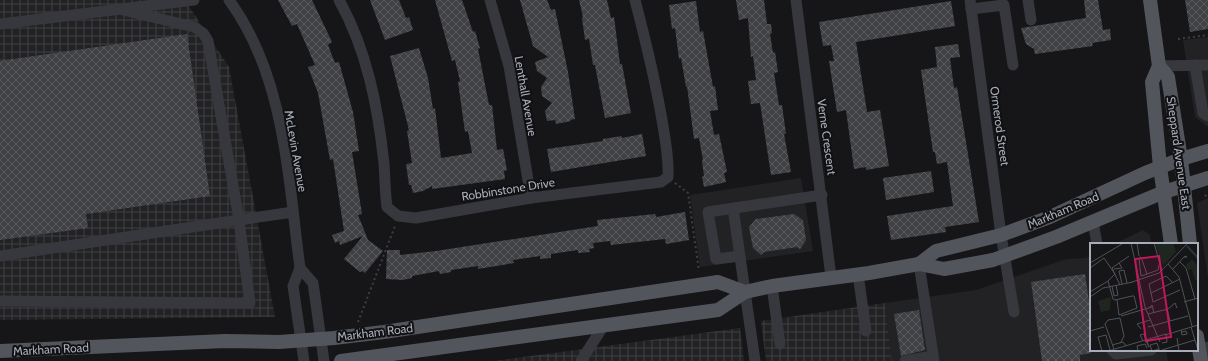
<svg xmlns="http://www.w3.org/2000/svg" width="1208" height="361" font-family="Cabin,sans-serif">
  <defs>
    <pattern id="industrial-grid" width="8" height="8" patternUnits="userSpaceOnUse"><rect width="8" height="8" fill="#222225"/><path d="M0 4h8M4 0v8" fill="none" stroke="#3f3f43"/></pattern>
    <pattern id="building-cross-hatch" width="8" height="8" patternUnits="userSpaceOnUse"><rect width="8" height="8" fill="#404145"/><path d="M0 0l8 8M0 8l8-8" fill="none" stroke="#595a5e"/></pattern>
  </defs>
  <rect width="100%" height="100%" fill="#161618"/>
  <g fill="#222225">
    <polygon points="1208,37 1208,127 1195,117 1183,40"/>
    <polygon points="801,178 813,251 700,267 690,195"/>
    <polygon points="1208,198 1208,278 1197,203"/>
    <polygon points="1143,230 1150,235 1151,244 1114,244"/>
    <polygon points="1091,256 1091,350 1166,350 1168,361 892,361 885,303 976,290 1066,259 1086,258"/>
  </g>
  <g fill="url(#industrial-grid)">
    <polygon points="0,0 185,0 229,67 275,317 0,320"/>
    <polygon points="885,303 892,361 766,361 761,321"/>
    <polygon points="740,328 744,361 493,361"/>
  </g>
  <g fill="url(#building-cross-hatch)">
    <polygon points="278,0 312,0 332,42 328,45 335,63 339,62 353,112 359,151 352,152 362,214 358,215 368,240 383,251 365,273 362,271 360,272 344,259 363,236 340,245 339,241 335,243 332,235 344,231 333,159 330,160 318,93 308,67 315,65 297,24 292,26"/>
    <polygon points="370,0 399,0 406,18 409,17 413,30 385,40"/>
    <polygon points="435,0 462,0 473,32 475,31 480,48 478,49 489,105 492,105 497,150 503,149 507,170 504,171 505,179 432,189 432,186 423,191 413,193 411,185 409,185 406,164 412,163 407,131 409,130 390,56 419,48 428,78 433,109 435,108 441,158 472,153 468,131 465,132 458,82 460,81 455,60 452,61"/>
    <polygon points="520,0 547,0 551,10 555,9 568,72 575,119 570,120 571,121 556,124 555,120 547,121 545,111 552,103 542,96 541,87 547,78 537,71 535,62 548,57 533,46"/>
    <polygon points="579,0 607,0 611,18 614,17 620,64 622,64 631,113 605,118 595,65 593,65 589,39 585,40 582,18 583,17"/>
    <polygon points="736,0 764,0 767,24 771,24 772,33 770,34 773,53 775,52 778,72 774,73 779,105 782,105 786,134 784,134 791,172 771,175 760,103 751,104 748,81 756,80 753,56 751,57 748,18 739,20"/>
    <polygon points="1084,0 1098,0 1103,30 1110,29 1111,40 1092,43 1093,46 1035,54 1034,49 1026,44 1021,28 1086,18"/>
    <polygon points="1185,0 1208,0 1208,29 1190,32"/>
    <polygon points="696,1 700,32 703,31 713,87 715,86 718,110 710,111 714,135 719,134 727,172 724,173 726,182 704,187 702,177 704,176 702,161 703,160 699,138 694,139 687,86 686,87 681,58 679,59 675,28 672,29 669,5"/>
    <polygon points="951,1 955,26 856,42 867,112 880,110 889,166 866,170 866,167 854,169 846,110 837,112 829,61 834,61 831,45 823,46 819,22"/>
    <polygon points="187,34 210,196 86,214 88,228 0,240 0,61"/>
    <polygon points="958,44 960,57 950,58 954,88 957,87 979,222 945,227 946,232 891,240 887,216 953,206 947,162 937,164 935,152 933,152 921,70 937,67 935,47"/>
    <polygon points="642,134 646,156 551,172 547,149 603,141 603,139 622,136 622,138"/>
    <polygon points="931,171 934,192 886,200 883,178"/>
    <polygon points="685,212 689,240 666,244 665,239 611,245 610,241 593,243 594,248 589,249 590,252 578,253 578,250 551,254 551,258 540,259 540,256 513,260 514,263 478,269 478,266 451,270 451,272 440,274 439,271 412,276 412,278 403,280 386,279 387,250 400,250 400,255 436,251 598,226 597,220 655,214 656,217"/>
    <polygon points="794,214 803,220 806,240 800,249 797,247 764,252 761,255 753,248 749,227 756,219"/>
    <polygon points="1085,274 1091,315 1091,353 1080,355 1080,361 1042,361 1031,282"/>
    <polygon points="919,310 925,350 901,356 894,314"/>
  </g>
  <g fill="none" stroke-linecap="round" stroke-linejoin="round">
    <g stroke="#3d3f44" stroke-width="2" stroke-dasharray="2 3" stroke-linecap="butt">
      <polyline points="1178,39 1208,35"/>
      <polyline points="675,183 688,193 699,271"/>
      <polyline points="1205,195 1208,198"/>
      <polyline points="358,322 395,226"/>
    </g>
    <g stroke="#37383d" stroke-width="11">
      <path d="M229,0C285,76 288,178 300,268L293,286L304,361"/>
      <path d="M339,0C367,50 378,107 384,164C385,178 385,192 387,207L398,216L416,218L531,198L661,182L668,177C669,160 666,143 663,126C656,83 646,42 635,0"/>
      <polyline points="490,0 509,66 531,198"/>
      <polyline points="796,0 831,277"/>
      <polyline points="970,0 1001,235 1014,312"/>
      <polyline points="1028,0 1031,20"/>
      <polyline points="971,9 1004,5 1013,65"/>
      <polyline points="123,10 194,27 203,33 208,41 239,220 293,212"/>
      <polyline points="0,24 194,0"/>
      <polyline points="1195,65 1203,113 1208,116"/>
      <polyline points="1159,66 1208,65"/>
      <polyline points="733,208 755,361"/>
      <polyline points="1093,222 1097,244"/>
      <polyline points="0,256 239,220 250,303 0,301"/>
      <polyline points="740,256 716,259 708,212 822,195"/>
      <polyline points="919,264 934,361"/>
      <polyline points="300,268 313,283 324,361"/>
      <polyline points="858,274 866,331"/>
      <polyline points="772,286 780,344"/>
      <polyline points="1208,347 1200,355 1208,358"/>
      <polyline points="1112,350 1116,354 1151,350"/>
      <polyline points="581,361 604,325"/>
      <polyline points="905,361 933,356"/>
    </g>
    <g stroke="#53555c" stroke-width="14">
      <polyline points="1150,0 1159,66 1168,77 1181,159 1190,244"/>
      <polyline points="1159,66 1152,82 1160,167 1171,244"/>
      <polyline points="919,264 936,251 1001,235 1050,217 1145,173 1181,159 1208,151"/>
      <polyline points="1197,336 1201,361"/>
      <polyline points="0,351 225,341 279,342 334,338 384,332 718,282 745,292"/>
      <polyline points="341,361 718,310 745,292 772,286 869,273 919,264 944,269 993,260 1056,237 1164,192 1208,178"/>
    </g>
  </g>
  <g text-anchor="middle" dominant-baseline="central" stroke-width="4" stroke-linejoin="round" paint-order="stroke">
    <g font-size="12" fill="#a8adb8" stroke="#111113">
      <text transform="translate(526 96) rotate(80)">Lenthall Avenue</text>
      <text transform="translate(1000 126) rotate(82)">Ormerod Street</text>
      <text transform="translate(827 137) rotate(82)">Verne Crescent</text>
      <text transform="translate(296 151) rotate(80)">McLevin Avenue</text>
      <text transform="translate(1179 153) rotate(82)">Sheppard Avenue East</text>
      <text transform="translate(508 189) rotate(-9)">Robbinstone Drive</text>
      <text transform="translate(1063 210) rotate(-23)">Markham Road</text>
      <text transform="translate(375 332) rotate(-7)">Markham Road</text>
      <text transform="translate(51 349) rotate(-3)">Markham Road</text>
    </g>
  </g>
  <g transform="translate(1090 243)">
    <rect width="108" height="108" fill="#161618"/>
    <path d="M65,0H83L86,9L73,23ZM102,16L108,23V37H105L102,26L98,27L96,22ZM21,54L20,67L11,69L8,58Z" fill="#1e261f"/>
    <path fill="none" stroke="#2c353c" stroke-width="2" d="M97,3L108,15"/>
    <path fill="none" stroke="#505258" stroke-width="1" d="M41,0L55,64L70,99M47,0L49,13M64,0L72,28M51,14L57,31L51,33L49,15ZM90,19L96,25L105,56M0,20L32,1M78,21L89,34L102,83M0,25L14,15L25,31L18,38L23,56L25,57L42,53H44L47,65L29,72L27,57M24,26L32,25L29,20M83,26L94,14H97L96,13L94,14M57,31L68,27L69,22M42,39L69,30L98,0M83,40L76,33L59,41L63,59L90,47M32,41L29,28L34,27L37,40M30,42L22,25L39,13M22,43L24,53L28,52L26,42M0,49L18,38M61,50L90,36M0,54L13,45L43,39M94,59L108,55M59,65L62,62L64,70M77,66L80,78M58,71L78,66L85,60L87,65M31,73L62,64M58,84L98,73M101,84L108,107M51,86L47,81L60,77M91,87L92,92L97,91L96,88L92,89M0,88L14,84M75,92L108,82M87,95L89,108M57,97V98L59,104L56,98ZM53,98L50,92L54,91L56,97M72,100L77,99L76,91M22,102L33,99L36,103M24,106L15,81L18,77L30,75L34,93L31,99M69,106L62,108L60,102L67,100L69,106V108M72,107L105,97M12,108L8,94L16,92L20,107M18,108L76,91M48,108L47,103L55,101L57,105"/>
    <path fill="#c2185b" fill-opacity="0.15" stroke="#c2185b" stroke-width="2" d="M69,13L81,94L56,98L45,16Z"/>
    <rect width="108" height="108" fill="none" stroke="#a8adb8" stroke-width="2"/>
  </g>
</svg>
